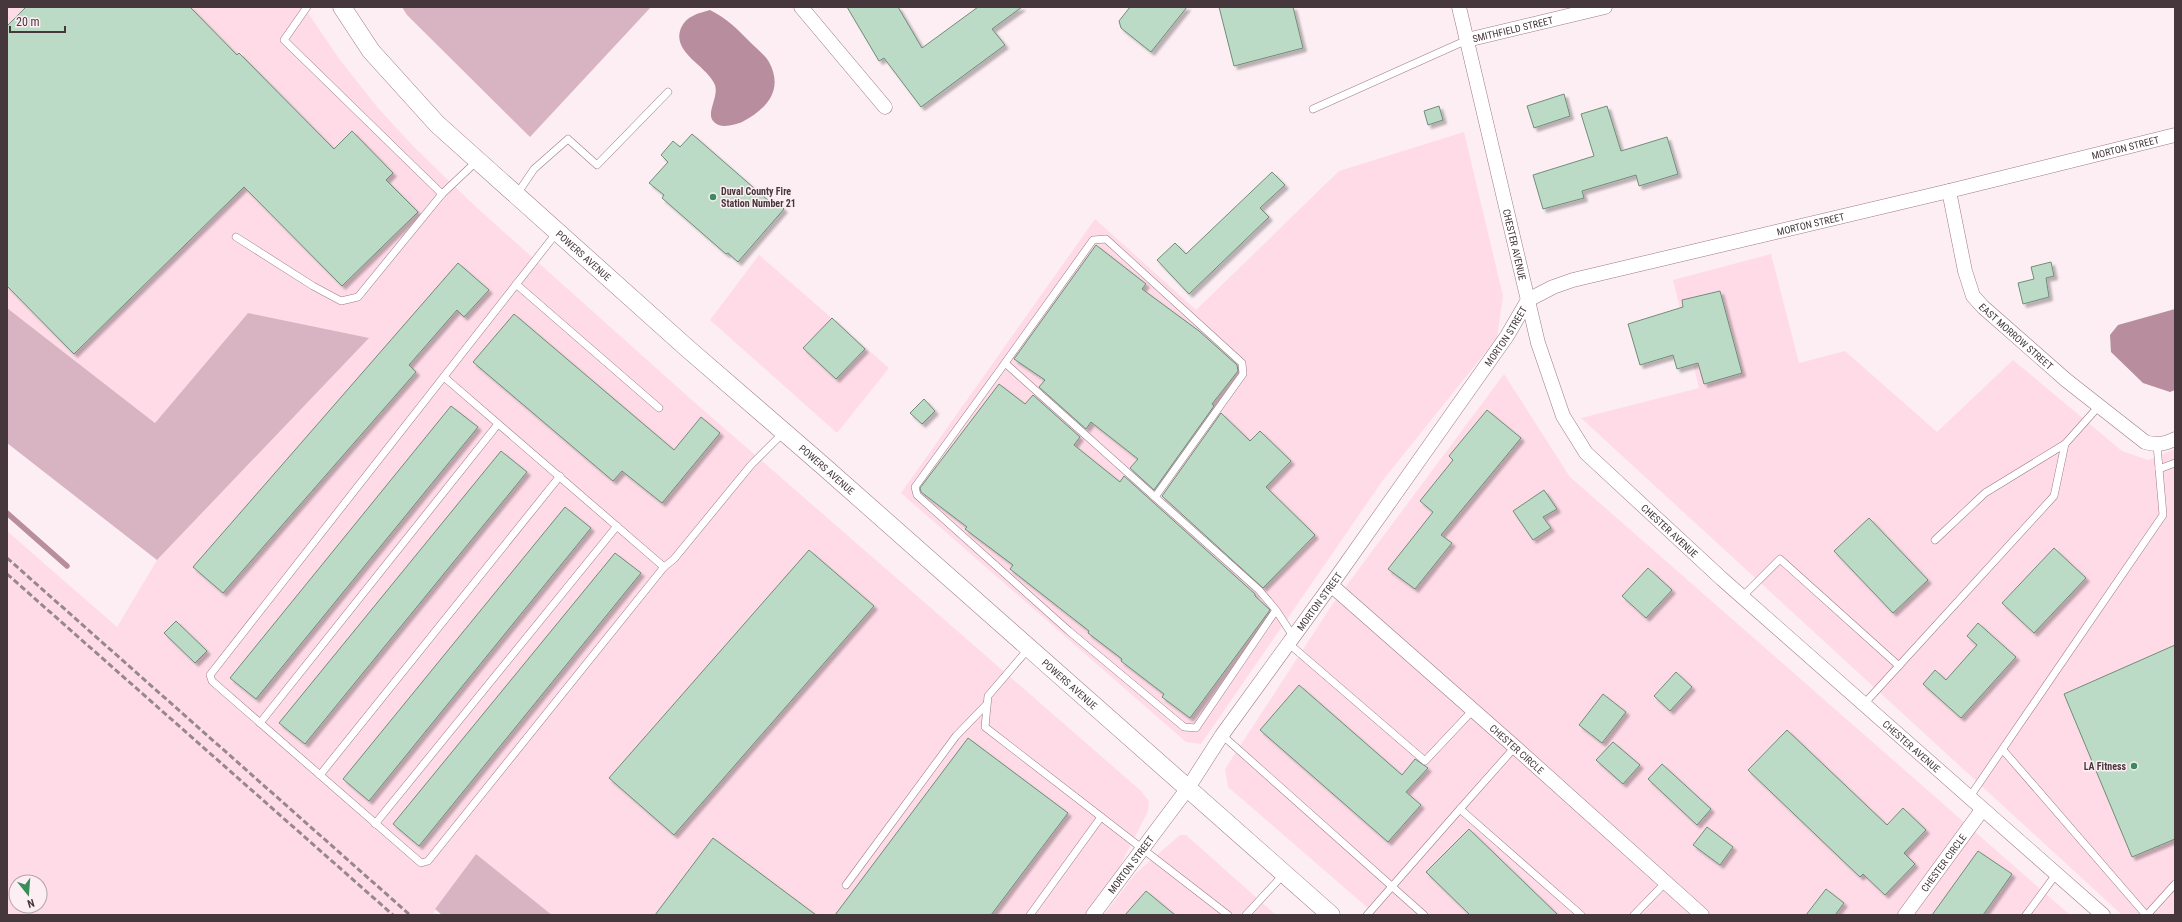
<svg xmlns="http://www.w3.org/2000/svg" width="2182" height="922" font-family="'Roboto Condensed',sans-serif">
  <defs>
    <filter id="shadow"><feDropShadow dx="3.5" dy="3.5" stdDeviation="1" flood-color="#0004"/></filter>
  </defs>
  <rect width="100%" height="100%" fill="#fdeef3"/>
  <g fill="#ffdbe8" fill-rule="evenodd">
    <path d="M7,7H304L340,60L378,108L414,147L476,207L693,401L1140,790L1149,801L1148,811L1118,870L1086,915H552L476,854L435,909L433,915H7V531L117,627L157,560L368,339L248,313L155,423L7,308ZM16,882H40V906H16Z"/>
    <polygon points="1464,132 1503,296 1497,338 1383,480 1201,744 1186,742 901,493 1095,219 1196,310 1339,171"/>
    <polygon points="1771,254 1799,363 1845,351 1937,432 2013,360 2122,451 2148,460 2175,449 2175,915 2122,915 1581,418 1699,388 1673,280"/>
    <polygon points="759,255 889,368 837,433 710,320"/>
    <polygon points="1504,374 1570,477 2070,915 1376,915 1228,787 1225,769 1332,605"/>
    <polygon points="1180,835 1186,835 1276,915 1104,915 1135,874"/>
  </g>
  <g fill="#d8b4c2">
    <polygon points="402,7 651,7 530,137 407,15"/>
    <polygon points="7,308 155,423 248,313 369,338 157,560 7,443"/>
    <polygon points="476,854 552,915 442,915 435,909"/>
  </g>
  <g fill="#b88d9e">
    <path d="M710,10C728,19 737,29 750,42C756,48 765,55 769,62C784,90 767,109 742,122C735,125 720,129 714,122C705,113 719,98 715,85C707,65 671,53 681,28C686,16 699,13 710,10Z"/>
    <polygon points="2175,309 2175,390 2170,392 2143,383 2111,352 2110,335 2118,325"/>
  </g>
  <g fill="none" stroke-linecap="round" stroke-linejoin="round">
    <polyline stroke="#b88d9e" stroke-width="5.5" points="7,513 67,566"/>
  </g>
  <g fill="#bcdbc6" stroke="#708d79" filter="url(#shadow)">
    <polygon points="26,7 190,7 237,55 239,53 334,149 352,131 393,173 386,180 418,212 342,286 244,187 74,354 7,286 7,26"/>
    <polygon points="847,7 898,7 922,48 978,7 1022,7 992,29 1005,45 921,107 884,58 879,61"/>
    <polygon points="1130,7 1187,7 1151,52 1121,28 1119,21"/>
    <polygon points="1219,7 1293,7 1303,48 1234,66"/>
    <polygon points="1564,94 1570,116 1534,128 1527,106"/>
    <polygon points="1439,106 1443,120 1428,125 1424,111"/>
    <polygon points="1607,106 1621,151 1667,137 1678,174 1639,186 1636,175 1582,191 1584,198 1543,209 1533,175 1594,156 1581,114"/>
    <polygon points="692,134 770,202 773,199 784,209 738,262 728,253 726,254 662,198 664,195 649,183 668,162 661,155 673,141 680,147"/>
    <polygon points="1272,172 1285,185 1260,208 1269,217 1189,294 1157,260 1175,243 1186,254"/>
    <polygon points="1096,245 1146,284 1142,289 1199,331 1237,365 1238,371 1212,404 1214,406 1154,490 1130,468 1138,459 1091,422 1086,429 1039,387 1045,380 1014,359"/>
    <polygon points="2051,262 2054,276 2046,278 2049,297 2023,304 2018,283 2034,279 2031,267"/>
    <polygon points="458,263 489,290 464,317 457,310 409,365 416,372 223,593 193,567"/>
    <polygon points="1720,291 1742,373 1704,384 1698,363 1677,369 1673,355 1640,365 1628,324 1683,307 1682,300"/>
    <polygon points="514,314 674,450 701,417 720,433 662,503 622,471 613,481 473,362"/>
    <polygon points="832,318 865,349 836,379 803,348"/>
    <polygon points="999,384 1025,404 1033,395 1080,437 1074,445 1120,482 1124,476 1255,594 1255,596 1270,610 1190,718 1162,697 1164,694 1121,661 1122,659 1088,633 1089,631 1010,569 1013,565 965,529 967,527 921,492 920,488"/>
    <polygon points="924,399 935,411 922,424 910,413"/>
    <polygon points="451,406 478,427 256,699 230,678"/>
    <polygon points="1487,410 1521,438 1441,535 1452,543 1415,589 1388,569 1433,512 1420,501 1453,460 1449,456"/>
    <polygon points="1221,413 1250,441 1260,431 1291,461 1266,487 1315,535 1263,588 1162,496"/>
    <polygon points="501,451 527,472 305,744 279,723"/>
    <polygon points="1544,490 1557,509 1543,517 1551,528 1533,540 1513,511"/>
    <polygon points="565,507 591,528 369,801 343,779"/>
    <polygon points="1869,518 1928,580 1893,613 1834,551"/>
    <polygon points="2054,548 2086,578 2034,633 2002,603"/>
    <polygon points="809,550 874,606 674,835 609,778"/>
    <polygon points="615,553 641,573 419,846 393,824"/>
    <polygon points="1648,568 1672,590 1646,618 1622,596"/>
    <polygon points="176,621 207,651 195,663 164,633"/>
    <polygon points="1978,623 2016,657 1961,718 1923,684 1935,670 1946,680 1977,645 1967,636"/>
    <polygon points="2175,645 2175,839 2132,857 2064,694"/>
    <polygon points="1676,672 1692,687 1670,711 1654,696"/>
    <polygon points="1299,685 1402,775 1415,759 1428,768 1406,792 1421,805 1388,842 1260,730"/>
    <polygon points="1603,694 1626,712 1602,743 1579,725"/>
    <polygon points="1787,730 1887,825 1903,808 1926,830 1904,853 1915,864 1885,895 1863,874 1860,877 1748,770"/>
    <polygon points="968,738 1068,813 991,915 835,915"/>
    <polygon points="1613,742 1640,765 1623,784 1596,760"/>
    <polygon points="1662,764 1711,809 1697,825 1648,779"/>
    <polygon points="1707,827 1733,847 1720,865 1693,845"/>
    <polygon points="1469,829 1558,915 1470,915 1426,872"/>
    <polygon points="713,838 816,915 655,915"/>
    <polygon points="1978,851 2012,874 1983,915 1932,915"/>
    <polygon points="1826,889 1844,903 1835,915 1806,915"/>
    <polygon points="1146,891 1175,915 1125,915"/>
  </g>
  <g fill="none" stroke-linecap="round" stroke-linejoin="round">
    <defs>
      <g id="service">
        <polyline points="307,7 284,40 442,194"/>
        <polyline points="1313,109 1467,40"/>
        <polyline points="517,194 534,169 568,139 597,165 668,92"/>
        <polyline points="236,237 313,286 341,301 358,297 442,194 478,160"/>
        <polyline points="516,284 659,408"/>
        <polyline points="1005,363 1093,240 1106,239 1242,363 1243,374 1155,497"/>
        <polyline points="444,377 664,567 428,861 421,863 212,681 210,675 558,231"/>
        <polyline points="2159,469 2175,463"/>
        <polyline points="1935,540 1985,493 2065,444"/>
        <polyline points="664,567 674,559 751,465 784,432"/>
        <polyline points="1742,597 1780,559 1899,666"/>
        <polyline points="1276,610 1196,728 1184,727 1069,631 917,495 915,487 1005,363 1259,590 1276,610 1293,636"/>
        <polyline points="1288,643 1425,761 1473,710"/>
        <polyline points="1029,648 988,696 985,727 1228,915"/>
        <polyline points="1864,704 2054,496 2065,444 2099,406"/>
        <polyline points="260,723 498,424"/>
        <polyline points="1222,735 1424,915"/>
        <polyline points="2003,750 2146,915"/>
        <polyline points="320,775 560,476"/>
        <polyline points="1969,798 2163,515 2157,445"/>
        <polyline points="1460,809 1515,747"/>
        <polyline points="375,824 617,526"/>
        <polyline points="846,885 956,736 986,705"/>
        <polyline points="1030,915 1101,817"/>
        <polyline points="1246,915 1284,874"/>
        <polyline points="1367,915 1460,809 1581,915"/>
        <polyline points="1634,915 1665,883"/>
        <polyline points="2026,915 2057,873"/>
        <polyline points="2147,915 2175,884"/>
      </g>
      <g id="minor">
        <polyline points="801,7 885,107"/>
        <path id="s1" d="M1459,7L1538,343L1563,416L1586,453L1722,579L2103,915"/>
        <path id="s2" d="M1467,40L1605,7"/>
        <path id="s3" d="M1949,191L1965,271L1973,296L1983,307L2066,380L2145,442C2157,446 2164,444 2175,439"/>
        <path id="s4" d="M1331,585L1515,747L1702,915"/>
        <path id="s5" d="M1093,915L1188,788L1222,735L1331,585L1507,336L1528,300L1553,287L1573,280L1949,191L2175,135"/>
        <path id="s6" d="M1905,915L1982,810"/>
      </g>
      <g id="tertiary">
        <path id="s7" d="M342,7L371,51L437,124L687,348L821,464L1331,915"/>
      </g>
    </defs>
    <use href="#service" stroke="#9c7b88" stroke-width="8"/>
    <use href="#minor" stroke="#9c7b88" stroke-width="15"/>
    <use href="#tertiary" stroke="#9c7b88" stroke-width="19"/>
    <use href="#service" stroke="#fff" stroke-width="7"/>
    <use href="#minor" stroke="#fff" stroke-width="14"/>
    <use href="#tertiary" stroke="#fff" stroke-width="18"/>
    <g stroke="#96888d" stroke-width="3" stroke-dasharray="6 3" stroke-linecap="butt">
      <polyline points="7,558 410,915"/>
      <polyline points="7,574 393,915"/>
    </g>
  </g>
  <g fill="#3b8c5d" stroke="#fdeef3" stroke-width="1.5">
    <circle cx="713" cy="197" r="4"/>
    <circle cx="2134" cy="766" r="4"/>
  </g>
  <g text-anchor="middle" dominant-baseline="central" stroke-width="3" stroke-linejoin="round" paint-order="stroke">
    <g font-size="10" fill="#45373c" stroke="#fdeef3">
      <text stroke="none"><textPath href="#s2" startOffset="47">SMITHFIELD STREET</textPath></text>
      <text stroke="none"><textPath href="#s5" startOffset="1371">MORTON STREET</textPath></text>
      <text stroke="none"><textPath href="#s5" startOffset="1047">MORTON STREET</textPath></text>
      <text stroke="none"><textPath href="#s1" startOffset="244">CHESTER AVENUE</textPath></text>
      <text stroke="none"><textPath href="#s7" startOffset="348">POWERS AVENUE</textPath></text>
      <text stroke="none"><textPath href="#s5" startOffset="711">MORTON STREET</textPath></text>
      <text stroke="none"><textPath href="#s3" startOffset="167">EAST MORROW STREET</textPath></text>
      <text stroke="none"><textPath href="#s7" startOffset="672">POWERS AVENUE</textPath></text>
      <text stroke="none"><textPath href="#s1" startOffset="580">CHESTER AVENUE</textPath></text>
      <text stroke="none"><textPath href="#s5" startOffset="387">MORTON STREET</textPath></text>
      <text stroke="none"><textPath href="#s7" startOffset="996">POWERS AVENUE</textPath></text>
      <text stroke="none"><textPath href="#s1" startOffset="904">CHESTER AVENUE</textPath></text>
      <text stroke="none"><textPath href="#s4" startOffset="248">CHESTER CIRCLE</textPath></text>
      <text stroke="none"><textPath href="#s6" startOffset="65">CHESTER CIRCLE</textPath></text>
      <text stroke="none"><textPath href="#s5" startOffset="63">MORTON STREET</textPath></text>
    </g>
    <g font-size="10" font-weight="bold" fill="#45373c" stroke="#fdeef3" text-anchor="start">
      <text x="721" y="191">Duval County Fire<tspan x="721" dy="12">Station Number 21</tspan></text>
      <text x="2126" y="766" text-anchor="end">LA Fitness</text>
    </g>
  </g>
  <rect width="2182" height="922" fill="none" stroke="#45373c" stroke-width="16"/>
  <g transform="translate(28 894) rotate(163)"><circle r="19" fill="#fdeef3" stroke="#b3a5aa"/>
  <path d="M0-3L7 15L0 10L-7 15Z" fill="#3b8c5d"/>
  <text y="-6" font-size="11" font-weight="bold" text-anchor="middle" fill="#45373c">N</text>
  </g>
  <path d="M10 26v6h55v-6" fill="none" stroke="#45373c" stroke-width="2"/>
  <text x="16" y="26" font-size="12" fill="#45373c" stroke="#fdeef3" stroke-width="3" paint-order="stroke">20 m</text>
</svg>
